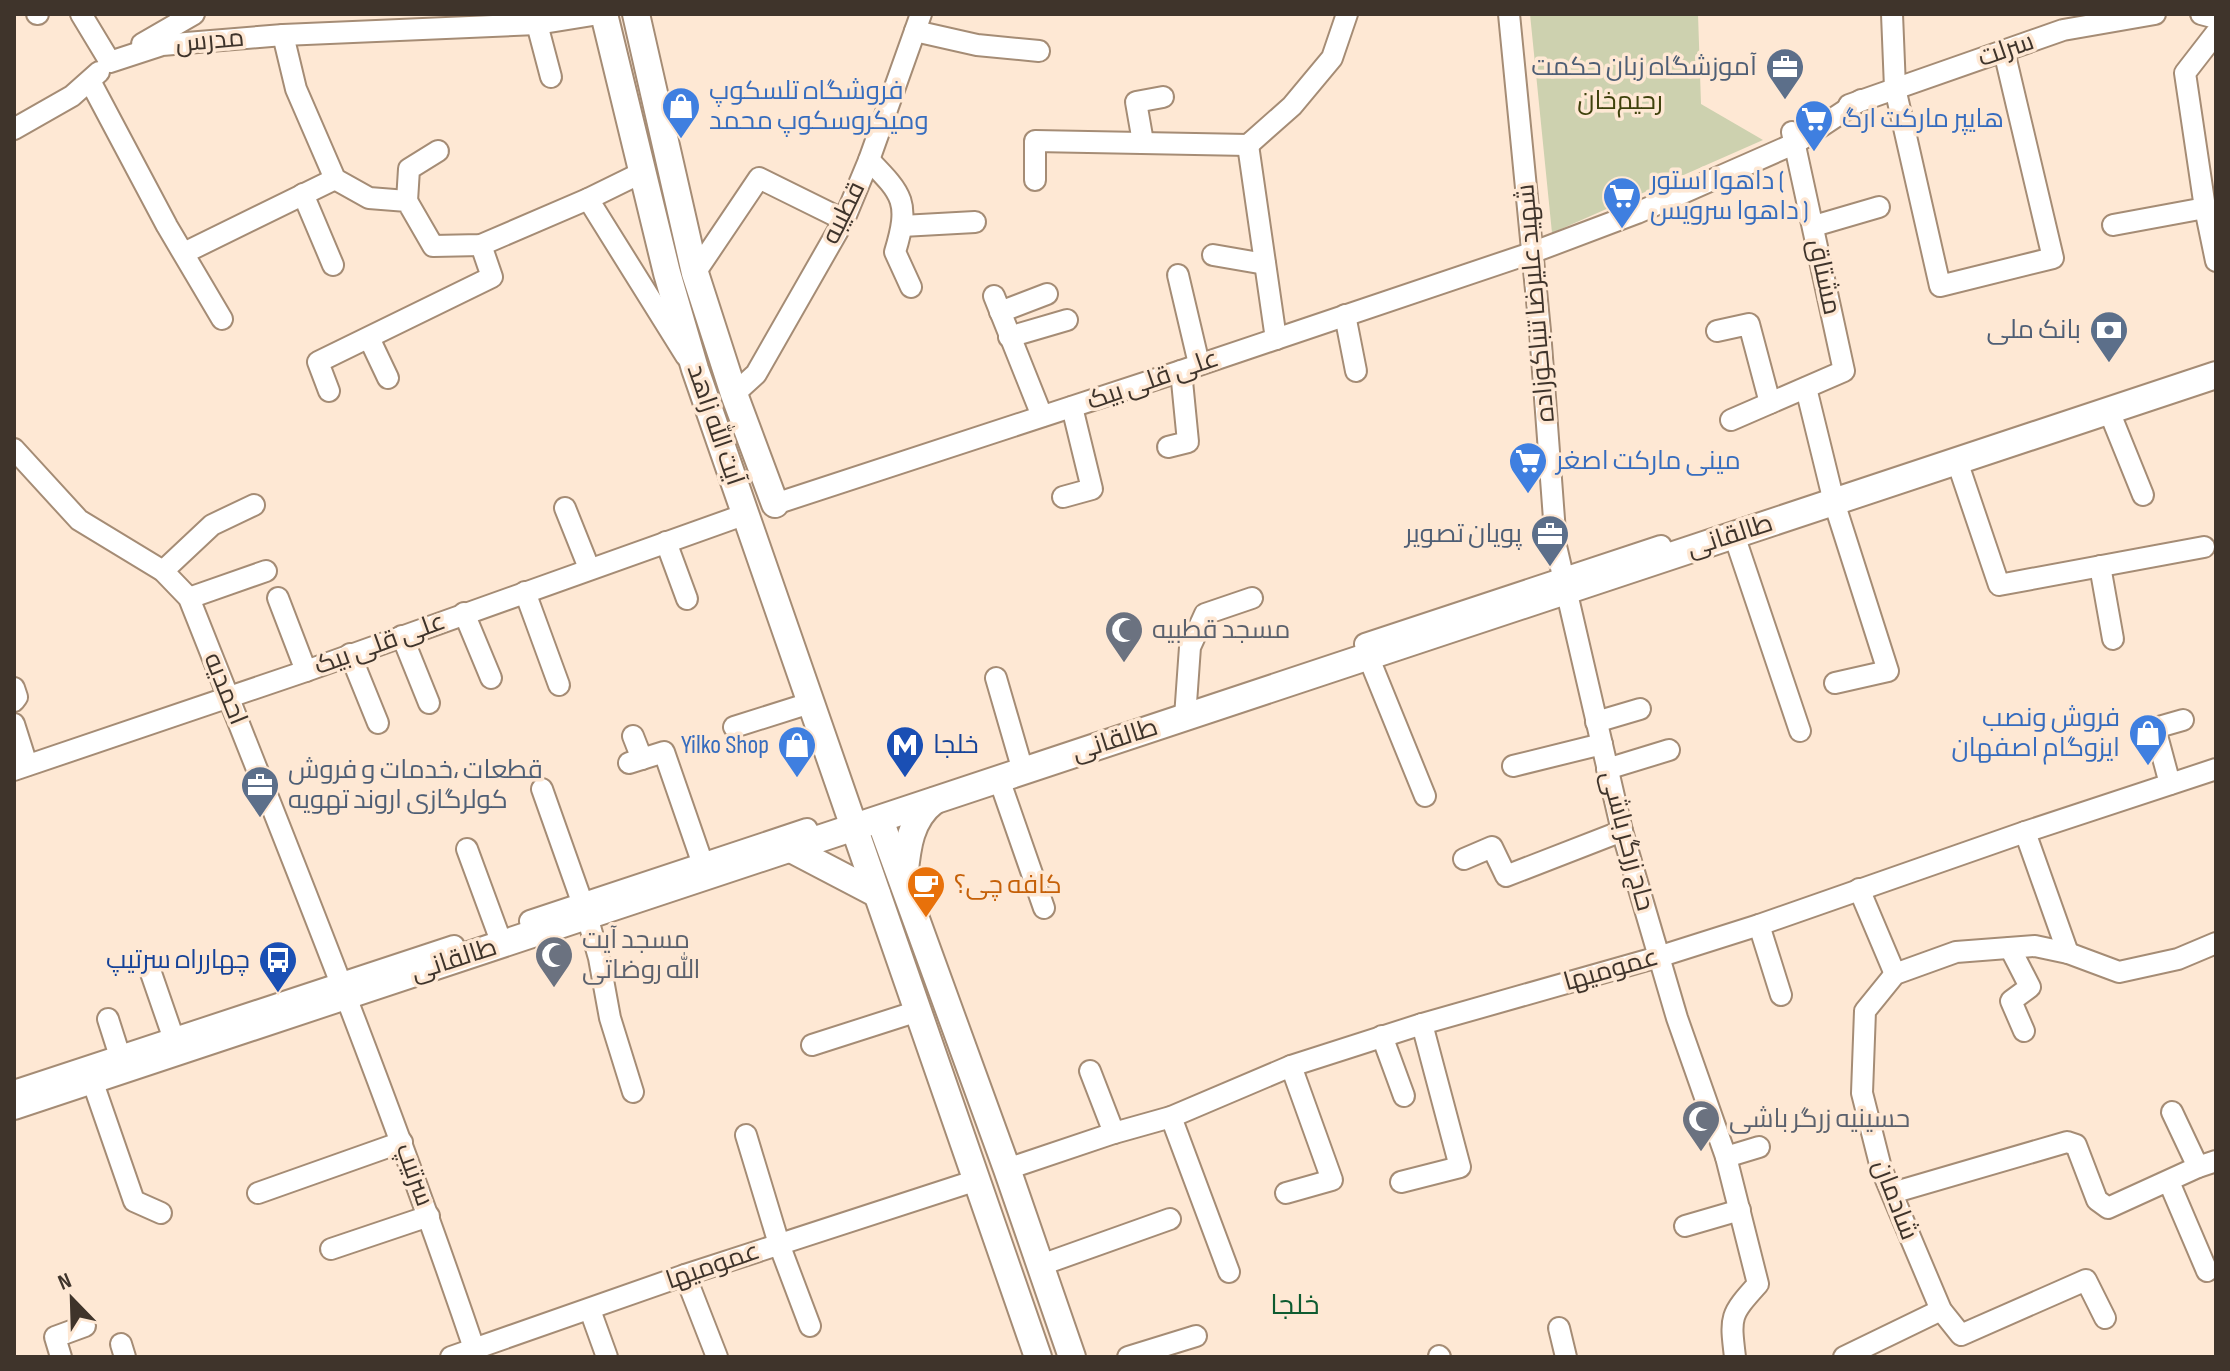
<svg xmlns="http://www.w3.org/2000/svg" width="2230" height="1371" font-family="'Sofia Sans Condensed',Cairo,sans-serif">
  <rect width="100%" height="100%" fill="#fee8d4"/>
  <polygon fill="#cdd1af" points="1530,14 1698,14 1701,104 1763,140 1552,233"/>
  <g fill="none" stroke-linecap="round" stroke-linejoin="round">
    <defs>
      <g id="minor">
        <polyline points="37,14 38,14"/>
        <polyline points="81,14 110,62 162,45 283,35 537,24 599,14"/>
        <path d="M1509,14L1540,331L1556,546L1622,831L1677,1018L1726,1157L1758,1284C1730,1315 1730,1316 1735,1357"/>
        <polyline points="1892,14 1895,88 1940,286 2053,258 2004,51"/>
        <polyline points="2201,14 2216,18"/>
        <polyline points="537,24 551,77"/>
        <polyline points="915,31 977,45 1039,51"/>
        <polyline points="2216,33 2185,73 2205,208 2216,261"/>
        <polyline points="283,35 296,89 335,179 369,198 407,201 433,246 481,245 588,199"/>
        <polyline points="142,44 194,14"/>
        <polyline points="90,81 167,226 222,319"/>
        <polyline points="1849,105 2063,30 2155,14"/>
        <polyline points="14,129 72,96 99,72"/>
        <polyline points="1143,142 1136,102 1163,97"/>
        <polyline points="1248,145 1276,339"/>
        <path d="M869,160C903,195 910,202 895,252L911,287"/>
        <polyline points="643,172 588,199 686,356"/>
        <polyline points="1035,180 1035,141 1248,145 1292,106 1332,58 1347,14"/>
        <polyline points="303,194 333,265"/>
        <polyline points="407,201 409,169 438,151"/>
        <polyline points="2113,225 2205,208"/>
        <polyline points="902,226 975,222"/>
        <polyline points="1814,226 1879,207"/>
        <polyline points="184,253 335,179"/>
        <polyline points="1213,255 1265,264"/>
        <polyline points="695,273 759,178 844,220"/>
        <polyline points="1178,275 1199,364"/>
        <polyline points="994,296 1042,416"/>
        <polyline points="1000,312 1047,294"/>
        <polyline points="1345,315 1356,371"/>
        <polyline points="1717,331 1749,324 1770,403"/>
        <polyline points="1009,337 1067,320"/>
        <polyline points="369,338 388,378"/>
        <polyline points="1806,388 1834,502 1888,671 1835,683"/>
        <polyline points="329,391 318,362 492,277 481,245"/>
        <polyline points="734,394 756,374 844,220 869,160 921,14"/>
        <polyline points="2109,411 2143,495"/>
        <polyline points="1731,420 1844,371 1792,132"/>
        <polyline points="1168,447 1188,442 1181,371"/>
        <path d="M14,449L79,520L163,571L189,598C289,850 390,1100 477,1357"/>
        <polyline points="1957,461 1999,585 2204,547"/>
        <polyline points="1063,497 1092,489 1072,407"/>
        <polyline points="775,504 1181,371 1531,253 1637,213 1796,143 1861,100"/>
        <polyline points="565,508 589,568"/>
        <polyline points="1734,535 1800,731"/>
        <polyline points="666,542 687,599"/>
        <polyline points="2100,566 2113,639"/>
        <polyline points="163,571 212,525 254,505"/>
        <polyline points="525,592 559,685"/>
        <polyline points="189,598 266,571"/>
        <polyline points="278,598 306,671"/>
        <polyline points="464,613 491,678"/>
        <polyline points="402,636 429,703"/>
        <polyline points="1365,644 1661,546"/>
        <polyline points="350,654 378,723"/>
        <polyline points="1368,656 1425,796"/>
        <polyline points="996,678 1023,771"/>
        <polyline points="14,688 17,697 14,701"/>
        <polyline points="1185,717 1190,647 1205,614 1252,598"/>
        <polyline points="1596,722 1640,709"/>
        <polyline points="14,724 27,765"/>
        <polyline points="734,727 810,703"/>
        <polyline points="633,736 642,759"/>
        <polyline points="629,763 664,752 707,876"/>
        <polyline points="1513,766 1602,744"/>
        <polyline points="1607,769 1669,750"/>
        <polyline points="14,770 306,671 746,514"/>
        <polyline points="999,779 1044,908"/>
        <polyline points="2170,784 2155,728 2183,720"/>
        <polyline points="542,789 587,916 599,958 610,1018 633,1092"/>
        <polyline points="2025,832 2068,953"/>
        <polyline points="467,849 502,944"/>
        <polyline points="1464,859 1492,847 1506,876 1622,831"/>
        <polyline points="1859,889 1895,974"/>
        <polyline points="530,921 807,829"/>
        <polyline points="1759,925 1781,995"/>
        <polyline points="2010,948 2030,987 2011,1001 2024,1031"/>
        <polyline points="151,973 178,1051"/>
        <polyline points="108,1019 124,1069"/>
        <polyline points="1382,1036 1404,1096"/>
        <polyline points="812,1045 918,1011"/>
        <polyline points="1090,1071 1114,1133"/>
        <polyline points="92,1080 134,1201 161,1213"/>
        <polyline points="14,1091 454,946"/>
        <polyline points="2172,1112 2198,1167"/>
        <polyline points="1171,1117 1229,1272"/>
        <polyline points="746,1135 779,1244 810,1326"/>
        <polyline points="1726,1157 1759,1147"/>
        <polyline points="1007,1169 1114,1133 1171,1117 1291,1066 1422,1024 1658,957 1759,925 2025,832 2216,769"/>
        <polyline points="1401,1182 1460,1167 1422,1024"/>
        <polyline points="2169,1182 2207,1271"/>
        <polyline points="258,1193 402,1142"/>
        <polyline points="1286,1193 1332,1180 1291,1066"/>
        <polyline points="1892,1193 2067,1142 2076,1145 2097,1200 2108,1208 2198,1167 2216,1161"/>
        <polyline points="1685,1226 1740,1210"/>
        <polyline points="331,1249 429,1216"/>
        <polyline points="1041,1265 1170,1219"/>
        <polyline points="685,1275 717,1357"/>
        <polyline points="590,1310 607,1357"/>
        <polyline points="2105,1318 2086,1280 1961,1335 1941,1310 1881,1168 1862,1093 1865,1011 1895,974 1956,952 2035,946 2068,953 2119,972 2178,959 2216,943"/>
        <polyline points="1559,1328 1566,1357"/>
        <polyline points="121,1344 125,1357"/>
        <polyline points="1439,1356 1440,1357"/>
        <polyline points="61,1357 55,1337 85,1326"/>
        <polyline points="451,1357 685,1275 977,1180"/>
        <polyline points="1128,1357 1196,1336"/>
        <polyline points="1844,1357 1941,1310"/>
      </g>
      <g id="major">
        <polyline points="604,14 667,273 695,369 1038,1357"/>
        <polyline points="636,14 695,273 734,394 775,504"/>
        <polyline points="880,820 1007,1169 1072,1357"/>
        <polyline points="791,849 877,894"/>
        <path d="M904,879C907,850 909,820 934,801"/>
        <polyline points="14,1106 2216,375"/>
      </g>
    </defs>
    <use href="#minor" stroke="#a58c75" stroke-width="24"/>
    <use href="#major" stroke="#a58c75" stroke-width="30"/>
    <use href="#minor" stroke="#fff" stroke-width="20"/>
    <use href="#major" stroke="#fff" stroke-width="26"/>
  </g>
  <defs>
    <symbol id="office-pin" viewBox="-11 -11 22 30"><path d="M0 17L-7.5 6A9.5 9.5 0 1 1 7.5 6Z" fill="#5c6f8a" stroke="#fee8d4"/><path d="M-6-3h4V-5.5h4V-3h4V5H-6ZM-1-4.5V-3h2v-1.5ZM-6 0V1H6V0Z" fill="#fff"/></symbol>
    <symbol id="shop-pin" viewBox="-11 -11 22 30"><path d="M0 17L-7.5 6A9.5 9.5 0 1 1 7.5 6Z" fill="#3f7fe0" stroke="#fee8d4"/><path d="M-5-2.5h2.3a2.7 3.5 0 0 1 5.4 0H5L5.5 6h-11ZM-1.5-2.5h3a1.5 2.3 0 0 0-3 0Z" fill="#fff"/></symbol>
    <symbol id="supermarket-pin" viewBox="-11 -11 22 30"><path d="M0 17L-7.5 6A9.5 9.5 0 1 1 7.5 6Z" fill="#3f7fe0" stroke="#fee8d4"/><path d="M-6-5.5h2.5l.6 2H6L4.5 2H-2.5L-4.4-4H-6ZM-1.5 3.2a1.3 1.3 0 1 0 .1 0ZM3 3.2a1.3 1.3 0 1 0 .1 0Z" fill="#fff"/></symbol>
    <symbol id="bank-pin" viewBox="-11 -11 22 30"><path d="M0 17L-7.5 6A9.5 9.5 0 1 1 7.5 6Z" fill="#5c6f8a" stroke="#fee8d4"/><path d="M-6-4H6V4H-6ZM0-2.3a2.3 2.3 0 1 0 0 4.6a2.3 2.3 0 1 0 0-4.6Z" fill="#fff"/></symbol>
    <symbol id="mosque-pin" viewBox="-11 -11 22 30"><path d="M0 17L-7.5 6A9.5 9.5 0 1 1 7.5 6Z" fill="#6b7280" stroke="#fee8d4"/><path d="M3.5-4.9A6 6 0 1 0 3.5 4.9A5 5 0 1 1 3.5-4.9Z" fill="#fff"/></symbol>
    <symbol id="metro-pin" viewBox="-11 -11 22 30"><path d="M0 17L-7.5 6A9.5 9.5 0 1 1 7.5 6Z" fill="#1a4fb4" stroke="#fee8d4"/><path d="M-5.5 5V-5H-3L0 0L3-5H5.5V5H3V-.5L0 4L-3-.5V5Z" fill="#fff"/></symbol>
    <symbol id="cafe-pin" viewBox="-11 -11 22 30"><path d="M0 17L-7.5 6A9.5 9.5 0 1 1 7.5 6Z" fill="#e8710a" stroke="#fee8d4"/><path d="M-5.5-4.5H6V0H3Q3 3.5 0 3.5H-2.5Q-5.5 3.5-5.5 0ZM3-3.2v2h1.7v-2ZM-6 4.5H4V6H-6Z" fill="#fff"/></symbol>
    <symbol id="bus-pin" viewBox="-11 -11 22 30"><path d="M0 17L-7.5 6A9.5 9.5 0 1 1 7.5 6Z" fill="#1a4fb4" stroke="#fee8d4"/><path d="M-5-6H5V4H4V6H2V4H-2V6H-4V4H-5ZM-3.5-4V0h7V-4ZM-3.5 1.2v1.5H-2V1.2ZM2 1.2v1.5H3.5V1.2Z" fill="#fff"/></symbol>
  </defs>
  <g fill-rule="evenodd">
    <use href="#office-pin" x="1763" y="45" width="44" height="60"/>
    <use href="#shop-pin" x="659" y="84" width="44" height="60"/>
    <use href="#supermarket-pin" x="1792" y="97" width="44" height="60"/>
    <use href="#supermarket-pin" x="1600" y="174" width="44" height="60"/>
    <use href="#bank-pin" x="2087" y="308" width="44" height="60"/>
    <use href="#supermarket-pin" x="1506" y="439" width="44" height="60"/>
    <use href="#office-pin" x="1528" y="512" width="44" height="60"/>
    <use href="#mosque-pin" x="1102" y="608" width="44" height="60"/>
    <use href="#shop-pin" x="2126" y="711" width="44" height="60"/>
    <use href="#shop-pin" x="775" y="723" width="44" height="60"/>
    <use href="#metro-pin" x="883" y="723" width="44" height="60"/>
    <use href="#office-pin" x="238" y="763" width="44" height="60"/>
    <use href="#cafe-pin" x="904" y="863" width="44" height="60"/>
    <use href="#mosque-pin" x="532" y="933" width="44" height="60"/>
    <use href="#bus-pin" x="256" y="938" width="44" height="60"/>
    <use href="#mosque-pin" x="1679" y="1097" width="44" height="60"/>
  </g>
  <g text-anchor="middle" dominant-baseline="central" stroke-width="7" stroke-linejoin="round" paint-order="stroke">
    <g font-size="26" fill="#3f342b" stroke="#fee8d4">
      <text transform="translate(210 41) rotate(-5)">مدرس</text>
      <text transform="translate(2006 50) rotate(-19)">سرلت</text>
      <text transform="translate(844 213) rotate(-64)">قطیبه</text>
      <text transform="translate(1824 277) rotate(78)">مشتاق</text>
      <text transform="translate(1536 303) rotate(-95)">شهید علیرضا تنباکوزاده</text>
      <text transform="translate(1153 380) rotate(-19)">علی قلی بیک</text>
      <text transform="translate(715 425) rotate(71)">آیت الله زاهد</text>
      <text transform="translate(1730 536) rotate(-18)">طالقانی</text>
      <text transform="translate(380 644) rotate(-20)">علی قلی بیک</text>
      <text transform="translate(225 689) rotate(68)">احمدیه</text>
      <text transform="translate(1115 740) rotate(-18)">طالقانی</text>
      <text transform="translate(1627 841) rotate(75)">حاج زرگر باشی</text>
      <text transform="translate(454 960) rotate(-18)">طالقانی</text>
      <text transform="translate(1611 970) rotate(-16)">عمومیها</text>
      <text transform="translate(414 1175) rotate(70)">سرتیپ</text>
      <text transform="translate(1895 1200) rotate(69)">شادمان</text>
      <text transform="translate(713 1266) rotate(-19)">عمومیها</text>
    </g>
    <g font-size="26" fill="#4e5e75" stroke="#fee8d4" text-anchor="end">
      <text x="1757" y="67">آموزشگاه زبان حکمت</text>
      <text x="2081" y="330">بانک ملی</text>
      <text x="1522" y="534">پویان تصویر</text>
      <text x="288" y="770" text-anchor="start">قطعات ،خدمات و فروش<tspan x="288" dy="30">کولرگازی اروند تهویه</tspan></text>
    </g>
    <g font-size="26" fill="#366cbe" stroke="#fee8d4" text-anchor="start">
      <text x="709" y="91">فروشگاه تلسکوپ<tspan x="709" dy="30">ومیکروسکوپ محمد</tspan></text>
      <text x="1842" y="119">هایپر مارکت ارگ</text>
      <text x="1650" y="181">داهوا استور (<tspan x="1650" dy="30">داهوا سرویس )</tspan></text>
      <text x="1556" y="461">مینی مارکت اصغر</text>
      <text x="2120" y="718" text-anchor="end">فروش ونصب<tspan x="2120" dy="30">ایزوگام اصفهان</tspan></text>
      <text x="769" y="745" text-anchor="end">Yilko Shop</text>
    </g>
    <g font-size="26" fill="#3f420c" stroke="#fee8d4">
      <text x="1620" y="101">رحیم‌خان</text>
    </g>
    <g font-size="26" fill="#5b616d" stroke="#fee8d4" text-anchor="start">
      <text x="1152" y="630">مسجد قطبیه</text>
      <text x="582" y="940">مسجد آیت<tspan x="582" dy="30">الله روضاتی</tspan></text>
      <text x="1729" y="1119">حسینیه زرگر باشی</text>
    </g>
    <g font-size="26" fill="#164399" stroke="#fee8d4" text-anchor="start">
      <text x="933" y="745">خلجا</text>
      <text x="250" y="960" text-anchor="end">چهارراه سرتیپ</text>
    </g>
    <g font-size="26" fill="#c56008" stroke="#fee8d4" text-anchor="start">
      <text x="954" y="885">کافه چی؟</text>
    </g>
    <g font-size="28" fill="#0e5b30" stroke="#fee8d4">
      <text x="1295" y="1305">خلجا</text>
    </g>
  </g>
  <rect width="2230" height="1371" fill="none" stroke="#3f342b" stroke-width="32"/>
  <g transform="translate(72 1299) rotate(337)" stroke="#fee8d4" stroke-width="6" paint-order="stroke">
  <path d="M0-6L14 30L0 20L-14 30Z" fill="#3f342b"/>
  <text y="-12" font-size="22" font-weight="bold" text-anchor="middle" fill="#3f342b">N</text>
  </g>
</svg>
